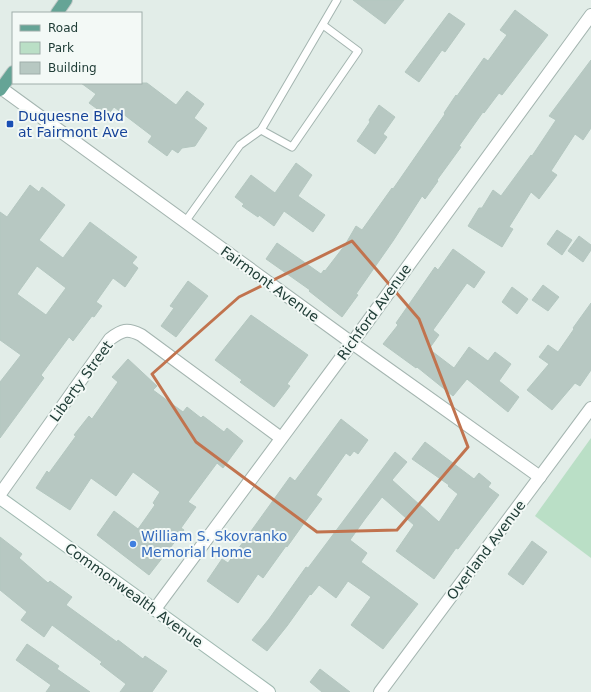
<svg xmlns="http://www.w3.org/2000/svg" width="591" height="692" font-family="'DejaVu Sans',sans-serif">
  <rect width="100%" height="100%" fill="#e2ede8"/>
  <polygon fill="#badfc6" points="591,438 591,558 535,516"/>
  <g fill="#b7c8c2" stroke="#b4c7c0" fill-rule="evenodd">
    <polygon points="353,0 404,0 385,24"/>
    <polygon points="515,10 548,35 502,95 499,93 484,113 483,112 459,146 461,147 437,180 438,181 425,199 422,196 393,241 356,294 358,295 342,317 309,291 310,290 266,259 277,243 321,274 324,270 325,271 345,245 356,226 362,230 392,188 393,189 445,114 444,113 456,95 457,96 484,58 488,61 507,35 500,30"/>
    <polygon points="449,13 465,24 445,52 442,50 419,82 405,72"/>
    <polygon points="591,60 591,128 583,140 575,134 551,171 557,175 539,199 531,192 509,227 513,229 502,247 468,226 479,208 482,208 493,190 501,196 531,155 532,156 556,120 549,116"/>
    <polygon points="81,83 147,83 176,105 187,91 204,104 194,118 207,128 195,146 182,148 178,153 172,149 167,156 148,142 152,136 114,107 107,116 89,103 96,94"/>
    <polygon points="379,105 395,117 383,134 387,137 375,154 357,141 370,122 369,120"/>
    <polygon points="296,163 312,175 298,196 325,215 313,232 284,211 274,226 259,215 258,217 242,206 244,204 235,197 251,175 275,193"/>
    <path d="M30,185L39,192L42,187L65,205L39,240L63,258L90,222L137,257L132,263L138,268L125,287L113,278L96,302L102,306L94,317L92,316L73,341L69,337L41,375L44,378L0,438V382L21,355L0,340V212L7,217ZM37,266L66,288L46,315L17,294Z"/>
    <polygon points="557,230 572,240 562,255 547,244"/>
    <polygon points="579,236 591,245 591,250 583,262 568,251"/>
    <polygon points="453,249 485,272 474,288 467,283 433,330 439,335 429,349 454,368 469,347 488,361 495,352 511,364 499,381 519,397 508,412 467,379 453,396 417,367 416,368 383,344 398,325 396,323 435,267 438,270"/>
    <polygon points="188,281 208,296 176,337 161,326 174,308 170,306"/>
    <polygon points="543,285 559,297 548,311 532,300"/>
    <polygon points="512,287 528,299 517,314 502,302"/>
    <polygon points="591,303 591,370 580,386 575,383 552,410 527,390 549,364 539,357 548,345 558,352 574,329 573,328"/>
    <polygon points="251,315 308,355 287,384 290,386 274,407 240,382 242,380 215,360"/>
    <polygon points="128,359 157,386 153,390 183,412 187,407 201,418 203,416 224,432 227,428 243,441 223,468 217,463 188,502 196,507 181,528 184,530 149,575 97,535 114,511 138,529 155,505 153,503 160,492 133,472 116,496 91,478 70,510 36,488 47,471 49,473 76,436 74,435 89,416 92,419 118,382 112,377"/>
    <polygon points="341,419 368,440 358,454 354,451 350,456 346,453 316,495 322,499 307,519 287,547 286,546 263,578 258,574 238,603 207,581 222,559 228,563 290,477 295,481"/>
    <polygon points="425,442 474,479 479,473 491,483 488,487 499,495 458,549 456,548 434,579 396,551 414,525 382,497 365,519 350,540 367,553 361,562 418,604 383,649 351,625 371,597 348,581 336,598 319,585 311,595 310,594 287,626 267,651 252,640 269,619 306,567 308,568 395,452 407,462 392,480 439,522 458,494 448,486 449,485 412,459"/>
    <polygon points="0,537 22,554 19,558 48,583 50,581 72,597 66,605 117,642 118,640 143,659 145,656 167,671 152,692 120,692 126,684 100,664 102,662 52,625 44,637 21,620 27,612 0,590"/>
    <polygon points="532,541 547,552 523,585 508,574"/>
    <polygon points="27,644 59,666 57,669 90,692 46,692 51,685 16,660"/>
    <polygon points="320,669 350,692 322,692 310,682"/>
  </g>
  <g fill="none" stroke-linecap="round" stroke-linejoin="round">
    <defs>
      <g id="lane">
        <polyline points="261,130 292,147 358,51 323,25"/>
        <polyline points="185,222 240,145 261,130 337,0"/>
      </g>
      <g id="street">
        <polyline points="1,88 352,343 540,477"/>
        <path d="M0,494L110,339C122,330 127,328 141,335L281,438"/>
        <polyline points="155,609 352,343 591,15"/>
        <polyline points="380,692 591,408"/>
      </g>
      <polyline id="secondary" points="0,498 269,692"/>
      <g id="primary">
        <polyline points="57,13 66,0"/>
        <polyline points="0,90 13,72"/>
      </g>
    </defs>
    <use href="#lane" stroke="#a4b5b0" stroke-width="9"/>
    <use href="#street" stroke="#a4b5b0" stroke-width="14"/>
    <use href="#secondary" stroke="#a0b9b1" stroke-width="14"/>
    <use href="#primary" stroke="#c1c9c7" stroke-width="14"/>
    <use href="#lane" stroke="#fff" stroke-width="7"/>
    <use href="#street" stroke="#fff" stroke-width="12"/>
    <use href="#secondary" stroke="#fff" stroke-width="12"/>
    <use href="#primary" stroke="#65a496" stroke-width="12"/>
  </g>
  <path fill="none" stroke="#c1734e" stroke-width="3" stroke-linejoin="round" d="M352,241L419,319L468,447L397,530L317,532L196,442L152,374L239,297Z"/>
  <rect fill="#1a4fb4" stroke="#f3f9f6" stroke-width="1.5" x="6" y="120" width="8" height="8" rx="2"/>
  <circle fill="#3f7fe0" stroke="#f3f9f6" stroke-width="1.5" cx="133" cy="544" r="4"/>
  <g text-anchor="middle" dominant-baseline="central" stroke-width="4" stroke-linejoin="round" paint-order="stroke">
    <g font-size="14" fill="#164399" stroke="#f3f9f6" text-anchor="start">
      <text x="18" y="116">Duquesne Blvd<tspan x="18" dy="16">at Fairmont Ave</tspan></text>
    </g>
    <g font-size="14" fill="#213e38" stroke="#f3f9f6">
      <text transform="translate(270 284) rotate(36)">Fairmont Avenue</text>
      <text transform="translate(374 312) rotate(-54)">Richford Avenue</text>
      <text transform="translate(81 381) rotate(-54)">Liberty Street</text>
      <text transform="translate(486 550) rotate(-53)">Overland Avenue</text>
      <text transform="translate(134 595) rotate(36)">Commonwealth Avenue</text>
    </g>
    <g font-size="14" fill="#366cbe" stroke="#f3f9f6" text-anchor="start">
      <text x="141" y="536">William S. Skovranko<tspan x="141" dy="16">Memorial Home</tspan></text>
    </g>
  </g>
  <rect x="12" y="12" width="130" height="72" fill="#f3f9f6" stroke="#9faeaa"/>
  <rect x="20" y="25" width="20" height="6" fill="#65a496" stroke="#9faeaa"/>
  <text x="48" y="32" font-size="12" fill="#213e38">Road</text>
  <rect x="20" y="42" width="20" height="12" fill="#badfc6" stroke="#9faeaa"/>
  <text x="48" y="52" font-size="12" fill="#213e38">Park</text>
  <rect x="20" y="62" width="20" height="12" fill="#b7c8c2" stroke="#9faeaa"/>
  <text x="48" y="72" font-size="12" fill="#213e38">Building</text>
</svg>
